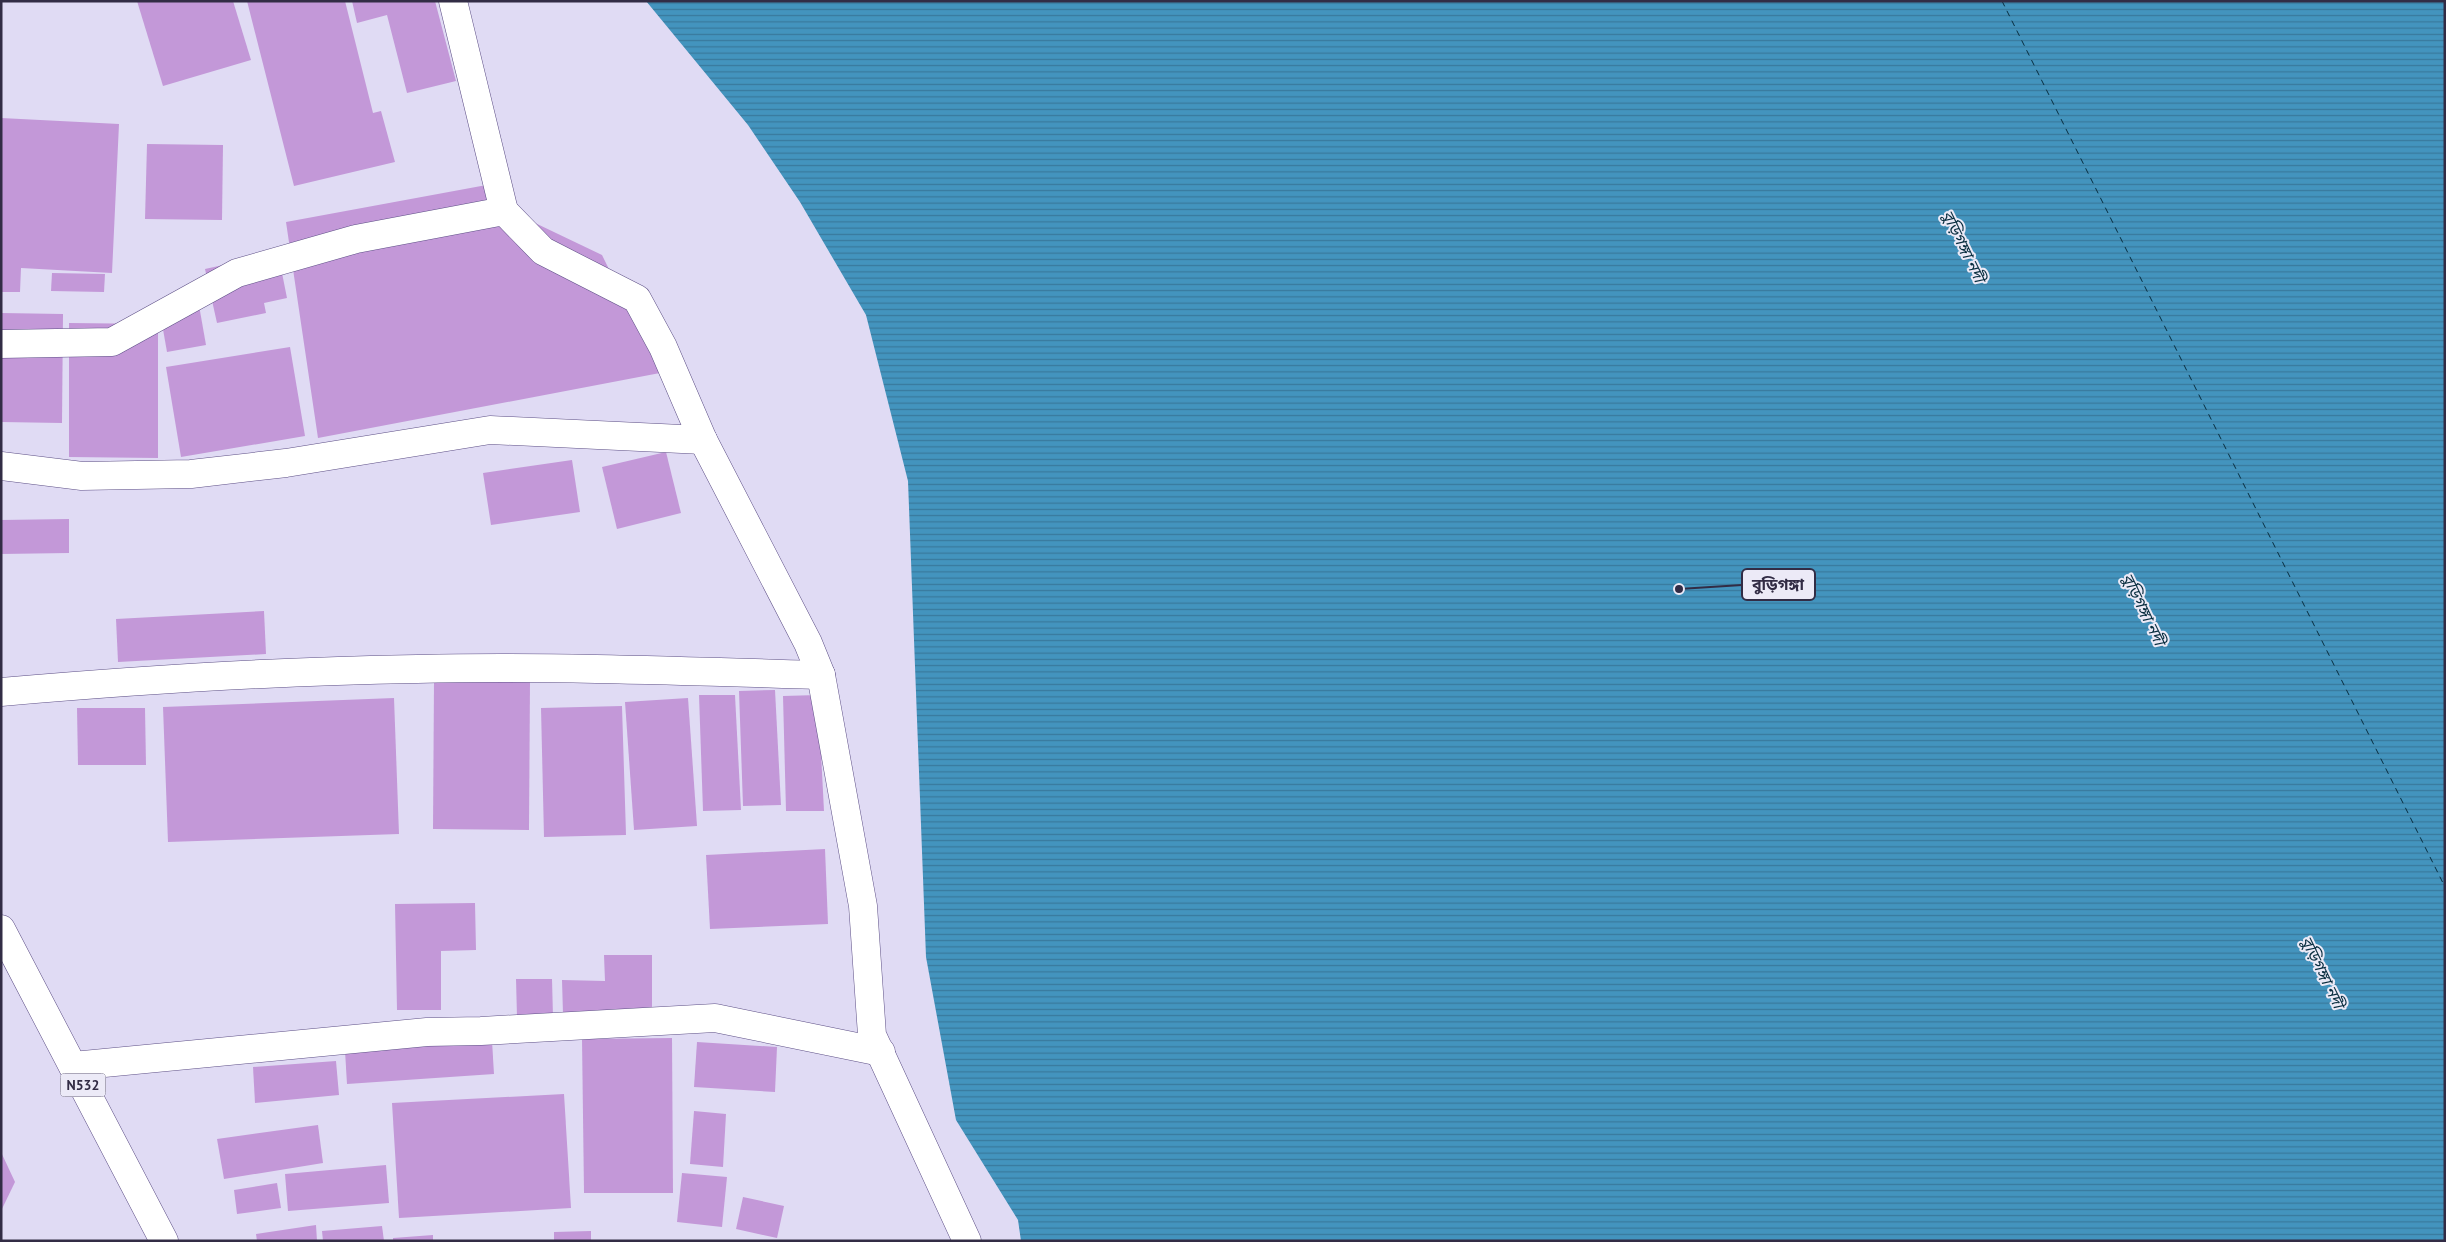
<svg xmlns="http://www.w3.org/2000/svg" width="2446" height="1242" font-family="'PT Sans','Noto Sans Bengali',sans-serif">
  <defs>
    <pattern id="water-rules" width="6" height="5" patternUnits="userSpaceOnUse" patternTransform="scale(1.25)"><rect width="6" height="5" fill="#4394be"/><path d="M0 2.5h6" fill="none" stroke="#39799c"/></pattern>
  </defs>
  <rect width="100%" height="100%" fill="#e0dbf4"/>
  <polygon fill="url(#water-rules)" points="646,1 2445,1 2445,1241 1021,1241 1018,1220 956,1120 926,957 908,481 866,315 800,202 748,125"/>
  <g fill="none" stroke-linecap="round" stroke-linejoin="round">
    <polyline stroke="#082d3f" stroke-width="1" stroke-dasharray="6 5" stroke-linecap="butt" points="2002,1 2445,887"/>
  </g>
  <g fill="#c398d8">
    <polygon points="137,1 233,1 251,60 163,86"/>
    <polygon points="247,1 345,1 373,113 381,111 395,162 294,186"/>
    <polygon points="352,1 435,1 456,81 407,93 387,15 357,23"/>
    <polygon points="1,118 119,124 112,273 21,268 20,292 1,292"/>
    <polygon points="147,144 223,145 222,220 145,219"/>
    <polygon points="492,184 533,222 602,255 660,373 318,438 286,222"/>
    <polygon points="278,253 287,298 264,303 266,313 217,323 205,269"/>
    <polygon points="52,273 105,274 104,292 51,291"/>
    <polygon points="197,294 206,345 167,352 158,301"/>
    <polygon points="1,313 63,314 62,423 1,422"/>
    <polygon points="69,323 158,324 158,458 69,457"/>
    <polygon points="290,347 305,436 181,457 166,367"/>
    <polygon points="666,452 681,513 617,529 602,467"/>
    <polygon points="572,460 580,512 491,525 483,473"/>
    <polygon points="69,519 69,553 1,554 1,520"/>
    <polygon points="264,611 266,654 118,662 116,619"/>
    <polygon points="434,681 530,682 529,830 433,829"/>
    <polygon points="775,690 781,805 743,806 739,691"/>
    <polygon points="699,695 735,695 741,810 703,811"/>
    <polygon points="818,695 824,811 786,811 783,696"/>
    <polygon points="394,698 399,834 168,842 163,707"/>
    <polygon points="688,698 697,826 634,830 625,702"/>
    <polygon points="622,706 626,835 544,837 541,708"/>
    <polygon points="77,708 145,708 146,765 78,765"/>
    <polygon points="825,849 828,924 710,929 706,855"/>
    <polygon points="475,903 476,950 441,951 441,1010 397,1010 395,904"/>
    <polygon points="604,955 652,955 652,1013 563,1014 562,980 605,981"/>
    <polygon points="516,979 552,979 553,1017 517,1017"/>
    <polygon points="672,1038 673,1193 584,1193 582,1039"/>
    <polygon points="492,1041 494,1074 347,1084 345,1051"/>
    <polygon points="697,1042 777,1047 775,1092 694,1087"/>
    <polygon points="336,1061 339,1095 255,1103 253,1067"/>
    <polygon points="564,1094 571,1208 399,1218 392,1103"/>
    <polygon points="694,1111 726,1114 723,1167 690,1164"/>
    <polygon points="318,1125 323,1163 224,1179 217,1139"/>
    <polygon points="1,1152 15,1182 1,1211"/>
    <polygon points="386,1165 389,1203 288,1211 285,1174"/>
    <polygon points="682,1173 727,1177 722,1227 677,1222"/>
    <polygon points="277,1183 281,1208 237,1214 234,1190"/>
    <polygon points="743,1197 784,1206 777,1238 736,1229"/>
    <polygon points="316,1225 317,1241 257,1241 256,1234"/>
    <polygon points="382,1226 384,1241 323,1241 322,1231"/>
    <polygon points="591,1231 591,1241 554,1241 554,1232"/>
    <polygon points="433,1235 433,1241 393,1241 393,1238"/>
  </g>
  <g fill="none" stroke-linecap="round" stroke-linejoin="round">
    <defs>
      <g id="street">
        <polyline points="453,1 504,211"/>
        <polyline points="1,344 112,342 237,273 356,239 504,211 543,251 637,299 663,347 703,440 808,643 821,675 863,906 872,1035 967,1241"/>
        <polyline points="1,466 82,476 191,474 286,463 490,430 703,440"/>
        <path d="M1,692C139,680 278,671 417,669C551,666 686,671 821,675"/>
        <polyline points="73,1066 427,1032 481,1031 715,1018 881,1052"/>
      </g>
      <polyline id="highway" points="1,929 164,1241"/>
    </defs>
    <use href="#street" stroke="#5d4f86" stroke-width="29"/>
    <use href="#highway" stroke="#5d4f86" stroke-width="29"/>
    <use href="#street" stroke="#fff" stroke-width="28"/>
    <use href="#highway" stroke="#fff" stroke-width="28"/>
  </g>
  <g text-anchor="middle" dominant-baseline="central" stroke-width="4" stroke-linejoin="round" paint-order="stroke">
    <rect fill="#eceaf7" stroke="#6a657a" stroke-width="1" x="60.5" y="1073.5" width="45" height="23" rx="4"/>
    <g font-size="14" font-weight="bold" fill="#322c45">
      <text x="83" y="1085">N532</text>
    </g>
    <g font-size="16" font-style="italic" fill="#082d3f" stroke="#eceaf7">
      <text transform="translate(1964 246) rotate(64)">বুড়িগঙ্গা নদী</text>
      <text transform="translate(2144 609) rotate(64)">বুড়িগঙ্গা নদী</text>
      <text transform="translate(2323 972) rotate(64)">বুড়িগঙ্গা নদী</text>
    </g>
  </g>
  <path fill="none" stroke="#322c45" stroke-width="2" d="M1679 589L1742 585"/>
  <circle fill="#322c45" stroke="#eceaf7" stroke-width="2" cx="1679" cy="589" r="5"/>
  <rect fill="#eceaf7" stroke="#322c45" stroke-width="2" x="1742" y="569" width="73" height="31" rx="5"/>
  <g font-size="16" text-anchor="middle" font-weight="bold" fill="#322c45">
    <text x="1778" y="590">বুড়িগঙ্গা</text>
  </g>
  <rect width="2446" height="1242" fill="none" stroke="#322c45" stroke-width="5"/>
</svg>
